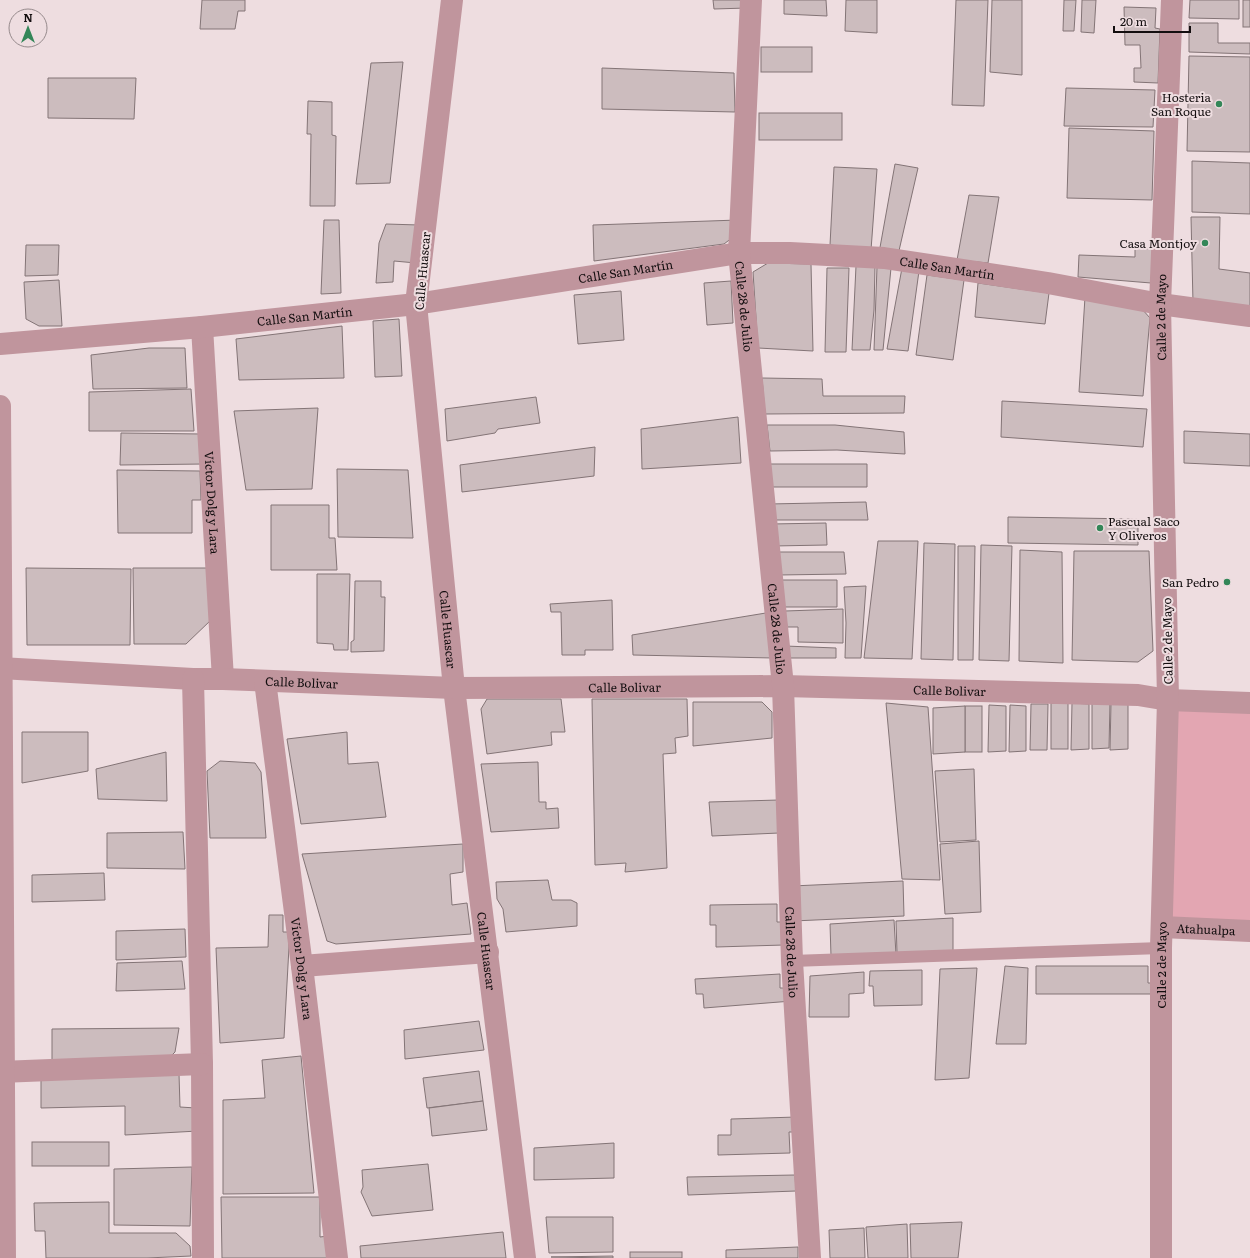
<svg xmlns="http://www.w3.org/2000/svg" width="1250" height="1258" font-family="Literata,serif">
  <rect width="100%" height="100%" fill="#eedde0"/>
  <polygon fill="#e3a6b2" points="1168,700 1250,703 1250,931 1162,927"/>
  <g fill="#ccbcbe" stroke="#837476">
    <polygon points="202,0 245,0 245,11 238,11 235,29 200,29"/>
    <polygon points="713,0 747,0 747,8 714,9"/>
    <polygon points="784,0 826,0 827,16 784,14"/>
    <polygon points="846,0 877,0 877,33 845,31"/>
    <polygon points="956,0 988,0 984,106 952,105"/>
    <polygon points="992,0 1022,0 1022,75 990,72"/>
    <polygon points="1064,0 1076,0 1074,31 1063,31"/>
    <polygon points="1082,0 1096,0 1094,33 1081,32"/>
    <polygon points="1190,0 1239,0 1239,19 1189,18"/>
    <rect x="1243" y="0" width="7" height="27"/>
    <polygon points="1124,7 1156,8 1155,28 1160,29 1158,83 1134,82 1134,68 1141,68 1140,45 1125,45"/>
    <polygon points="1189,23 1218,23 1218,43 1250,43 1250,54 1189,52"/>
    <rect x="761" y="47" width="51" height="25"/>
    <polygon points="1189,56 1250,57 1250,152 1187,151"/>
    <polygon points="403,62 390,183 356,184 371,63"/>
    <polygon points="602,68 734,73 735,112 602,109"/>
    <polygon points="48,78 136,78 134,119 48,118"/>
    <polygon points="1066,88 1155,90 1153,127 1064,126"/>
    <polygon points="308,101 332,102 332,135 336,136 335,206 310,206 311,134 307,134"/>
    <rect x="759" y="113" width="83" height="27"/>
    <polygon points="1069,128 1154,131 1152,200 1067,198"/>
    <polygon points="1192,161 1250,163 1250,214 1192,212"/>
    <polygon points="895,164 918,168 898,255 879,253"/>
    <polygon points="834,167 877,169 871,250 830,245"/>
    <polygon points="969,195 999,197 988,263 957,260"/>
    <polygon points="1191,217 1220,217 1219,269 1250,273 1250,307 1193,303"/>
    <polygon points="324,220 339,220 341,293 321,294"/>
    <polygon points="738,220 737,234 724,244 594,261 593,225"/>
    <polygon points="386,224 419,225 416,263 394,261 393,282 376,283 379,243"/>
    <polygon points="26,245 59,245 58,275 25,276"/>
    <polygon points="1135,248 1153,249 1151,283 1078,277 1079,255 1135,257"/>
    <polygon points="768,263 811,264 813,351 758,348 753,272"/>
    <polygon points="856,266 875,266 874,310 870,350 852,350"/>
    <polygon points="877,267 891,268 883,350 874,350"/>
    <polygon points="827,268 849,268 846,352 825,352"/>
    <polygon points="902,268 919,271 908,351 887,349"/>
    <polygon points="927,275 964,280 953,360 916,355"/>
    <polygon points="59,280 62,326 39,326 26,319 24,282"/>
    <polygon points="731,281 733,323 707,325 704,283"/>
    <polygon points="978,283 1049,293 1045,324 975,317"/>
    <polygon points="621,291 624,340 578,344 574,295"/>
    <polygon points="1085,297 1142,309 1150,318 1143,396 1079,392"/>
    <polygon points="399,319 402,376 375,377 373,321"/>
    <polygon points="342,326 344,378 239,380 236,339"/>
    <polygon points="149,348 185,348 187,388 93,389 91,355"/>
    <polygon points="762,378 822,379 823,396 905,396 904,413 765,414"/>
    <polygon points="191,389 194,431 89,431 89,392"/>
    <polygon points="536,397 540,423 498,429 495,433 447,441 445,409"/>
    <polygon points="1002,401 1147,409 1143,447 1001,437"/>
    <polygon points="318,408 312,489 246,490 234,411"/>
    <polygon points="738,417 741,463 642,469 641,429"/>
    <polygon points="767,425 835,425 904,432 905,454 837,450 770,451"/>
    <polygon points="1184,431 1250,434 1250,466 1184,463"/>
    <polygon points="121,433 202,434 204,464 120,465"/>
    <polygon points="595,447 594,476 462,492 460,465"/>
    <polygon points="768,464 867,464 867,487 769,487"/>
    <polygon points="337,469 408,470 413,538 338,537"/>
    <polygon points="117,470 200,471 201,500 192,500 192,533 118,533"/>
    <polygon points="866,502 868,520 771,520 769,504"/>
    <polygon points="271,505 329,505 329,538 335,538 337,570 271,570"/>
    <polygon points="1008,517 1138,519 1138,545 1008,543"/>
    <polygon points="826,523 827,545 773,546 771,524"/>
    <polygon points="878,541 918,541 912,659 864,658"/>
    <polygon points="924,543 955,544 953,660 921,659"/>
    <polygon points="981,545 1012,546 1009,661 979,660"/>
    <polygon points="958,546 975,546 973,660 958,660"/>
    <polygon points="1020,550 1062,552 1063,663 1019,661"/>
    <polygon points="1074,551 1149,551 1153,651 1138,662 1072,660"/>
    <polygon points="776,552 844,552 846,574 778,575"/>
    <polygon points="26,568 131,569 130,645 27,645"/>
    <polygon points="133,568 210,568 211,620 186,644 134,644"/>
    <polygon points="317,574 350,574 348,650 334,650 333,644 317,643"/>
    <polygon points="781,580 837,580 837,607 784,607"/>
    <polygon points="355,581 381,581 381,597 385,597 384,651 351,652 351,642 354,640"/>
    <polygon points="866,586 861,658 845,658 846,623 844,587"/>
    <polygon points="612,600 613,650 585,650 585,655 562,655 561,612 551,612 550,604"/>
    <polygon points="843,609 843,643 798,642 798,627 787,627 785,611"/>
    <polygon points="772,612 773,658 633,655 632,635"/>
    <polygon points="785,646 836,648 836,658 785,658"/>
    <polygon points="487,699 561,699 565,732 551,732 552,745 487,754 481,709"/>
    <polygon points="592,699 687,699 688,736 675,738 676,753 663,754 667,868 625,872 626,863 595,865"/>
    <polygon points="693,702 762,702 772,712 772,738 693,746"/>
    <polygon points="1092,702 1110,702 1109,748 1092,749"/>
    <polygon points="886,703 928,707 940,880 902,879"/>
    <rect x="1051" y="703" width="17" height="46"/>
    <polygon points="1072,703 1089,704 1089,749 1071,750"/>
    <polygon points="1111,703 1128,704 1128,749 1110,750"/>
    <polygon points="1031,704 1048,704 1047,750 1030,750"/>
    <polygon points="989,705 1006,706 1006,751 988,752"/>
    <polygon points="1010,705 1026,706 1026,751 1009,752"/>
    <rect x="965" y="706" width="17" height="46"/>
    <polygon points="965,706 965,752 933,754 933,708"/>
    <polygon points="22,732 88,732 88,771 22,783"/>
    <polygon points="347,732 348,764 378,762 386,817 301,824 287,739"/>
    <polygon points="166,752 167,801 98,799 96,769"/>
    <polygon points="220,761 255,763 261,772 266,838 210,838 207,771"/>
    <polygon points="538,762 539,802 546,802 546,809 558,808 559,828 491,832 481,764"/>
    <polygon points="974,769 976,840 940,842 935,771"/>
    <polygon points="779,800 779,833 712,836 709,802"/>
    <polygon points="183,832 185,869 107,868 107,833"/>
    <polygon points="979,841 981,912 945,914 940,844"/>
    <polygon points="463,844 463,872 450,874 452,905 467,903 471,934 336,944 327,941 302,854"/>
    <polygon points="104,873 105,900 32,902 32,875"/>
    <polygon points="548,880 552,900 571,900 577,903 577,926 506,932 503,909 497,899 496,882"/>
    <polygon points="903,881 904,916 793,921 792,886"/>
    <polygon points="777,904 777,922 783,922 784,945 716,947 716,925 710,925 710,905"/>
    <polygon points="269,915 283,915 283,932 288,932 289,947 284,1038 220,1043 216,948 268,947"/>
    <polygon points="953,918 953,952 897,953 896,921"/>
    <polygon points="894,920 896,955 831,956 830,924"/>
    <polygon points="185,929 186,957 116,960 116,931"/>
    <polygon points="182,961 185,989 116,991 117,963"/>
    <polygon points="1005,966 1028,968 1026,1044 996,1044"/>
    <polygon points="1036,966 1148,966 1148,983 1153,983 1153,994 1036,994"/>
    <polygon points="977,968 969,1078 935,1080 940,969"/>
    <polygon points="922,970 922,1005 874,1006 873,986 869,986 870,971"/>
    <polygon points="864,972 864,993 849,994 849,1017 809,1017 810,976"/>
    <polygon points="780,974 780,988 792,988 792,1001 704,1008 703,994 696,994 695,979"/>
    <polygon points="479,1021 484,1050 405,1059 404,1030"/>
    <polygon points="179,1028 175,1052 168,1059 52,1062 52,1029"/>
    <polygon points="301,1056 314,1193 223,1194 223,1100 265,1098 262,1060"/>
    <polygon points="479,1071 483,1101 427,1108 423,1078"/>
    <polygon points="179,1074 180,1107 196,1108 198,1131 125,1135 125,1106 41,1108 41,1080"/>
    <polygon points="483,1101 487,1130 432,1136 429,1108"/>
    <polygon points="797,1117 797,1132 789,1132 790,1153 718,1155 718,1135 731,1135 731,1119"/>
    <rect x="32" y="1142" width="77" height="24"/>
    <polygon points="614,1143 614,1178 534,1180 534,1148"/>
    <polygon points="428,1164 433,1210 372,1216 361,1192 363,1187 362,1170"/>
    <polygon points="192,1167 190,1226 114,1225 114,1169"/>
    <polygon points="795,1175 796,1191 688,1195 687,1177"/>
    <polygon points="221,1197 320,1197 320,1237 328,1236 329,1258 222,1258"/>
    <polygon points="109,1202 109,1233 176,1233 190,1246 191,1256 147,1258 46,1258 45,1231 35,1231 34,1203"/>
    <polygon points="546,1217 613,1217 613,1252 549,1253"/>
    <polygon points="962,1222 958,1258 911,1258 910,1224"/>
    <polygon points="907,1224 908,1258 868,1258 866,1227"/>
    <polygon points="864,1228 865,1258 830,1258 829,1230"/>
    <polygon points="503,1232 506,1258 361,1258 360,1246"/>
    <polygon points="798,1247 798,1258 726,1258 726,1250"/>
    <rect x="630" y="1252" width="52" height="6"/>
    <polygon points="613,1256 613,1258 551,1257"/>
  </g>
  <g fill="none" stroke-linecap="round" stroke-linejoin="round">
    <polyline stroke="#c0959d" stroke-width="12" points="792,961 1161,948"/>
    <g stroke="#c0959d" stroke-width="22">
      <path id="s1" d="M452,0L416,304L454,688L525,1258"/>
      <path id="s2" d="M202,327L223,679"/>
      <path id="s3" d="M0,344L202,327L416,304L739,253H790L884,258L1048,283L1160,304L1250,316"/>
      <path id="s4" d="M0,668L193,679H223L454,688L783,686L1138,695L1168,700L1250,703"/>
      <polyline points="193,679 202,1064 203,1258"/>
      <path id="s5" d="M265,681L302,966L337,1258"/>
      <path id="s6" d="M1162,927L1250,931"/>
      <polyline points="302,966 488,952"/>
      <polyline points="0,1072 202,1064"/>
    </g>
    <g stroke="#c0959d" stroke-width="22">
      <path id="s7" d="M751,0L739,253L783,686L792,961L810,1258"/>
      <polyline points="0,406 5,1258"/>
      <path id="s8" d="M1161,1258V948L1168,700L1160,304L1172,0"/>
    </g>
  </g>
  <g fill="#338658" stroke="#eedde0" stroke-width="1.5">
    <circle cx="1219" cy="104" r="4"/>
    <circle cx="1205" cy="243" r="4"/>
    <circle cx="1100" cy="528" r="4"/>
    <circle cx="1227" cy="582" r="4"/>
  </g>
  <g text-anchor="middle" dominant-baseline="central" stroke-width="4" stroke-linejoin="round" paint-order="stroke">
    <g font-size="12" fill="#130e0f" stroke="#eedde0" text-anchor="end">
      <text x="1211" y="97">Hosteria<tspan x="1211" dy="14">San Roque</tspan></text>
      <text x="1197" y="243">Casa Montjoy</text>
      <text x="1108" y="521" text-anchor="start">Pascual Saco<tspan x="1108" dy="14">Y Oliveros</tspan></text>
      <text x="1219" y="582">San Pedro</text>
    </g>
    <g font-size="12" fill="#130e0f" stroke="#eedde0">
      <text stroke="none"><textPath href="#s3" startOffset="954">Calle San Martín</textPath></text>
      <text transform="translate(422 271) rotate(-85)">Calle Huascar</text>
      <text stroke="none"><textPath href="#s3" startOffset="630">Calle San Martín</textPath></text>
      <text stroke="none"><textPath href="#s7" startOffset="307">Calle 28 de Julio</textPath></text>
      <text stroke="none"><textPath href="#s3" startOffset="306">Calle San Martín</textPath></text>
      <text stroke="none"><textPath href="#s8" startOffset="941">Calle 2 de Mayo</textPath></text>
      <text stroke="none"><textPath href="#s2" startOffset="176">Víctor Dolg y Lara</textPath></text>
      <text stroke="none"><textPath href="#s7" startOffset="631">Calle 28 de Julio</textPath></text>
      <text stroke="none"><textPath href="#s1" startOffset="633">Calle Huascar</textPath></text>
      <text transform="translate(1167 641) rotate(-91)">Calle 2 de Mayo</text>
      <text stroke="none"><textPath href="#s4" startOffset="302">Calle Bolivar</textPath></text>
      <text stroke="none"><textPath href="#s4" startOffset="625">Calle Bolivar</textPath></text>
      <text stroke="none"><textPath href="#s4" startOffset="950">Calle Bolivar</textPath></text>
      <text stroke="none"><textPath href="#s6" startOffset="44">Atahualpa</textPath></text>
      <text stroke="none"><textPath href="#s1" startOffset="957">Calle Huascar</textPath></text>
      <text stroke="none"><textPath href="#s7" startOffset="955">Calle 28 de Julio</textPath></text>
      <text stroke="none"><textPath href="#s8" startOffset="293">Calle 2 de Mayo</textPath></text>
      <text stroke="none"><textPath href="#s5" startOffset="290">Víctor Dolg y Lara</textPath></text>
    </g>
  </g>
  <g transform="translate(28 28)"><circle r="19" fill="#eedde0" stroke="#968a8c"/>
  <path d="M0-3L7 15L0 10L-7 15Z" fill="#338658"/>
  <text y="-6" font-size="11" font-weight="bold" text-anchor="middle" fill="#130e0f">N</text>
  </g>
  <path d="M1114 26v6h76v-6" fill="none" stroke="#130e0f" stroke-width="2"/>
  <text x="1120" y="26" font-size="12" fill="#130e0f" stroke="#eedde0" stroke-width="3" paint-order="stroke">20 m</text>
</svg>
